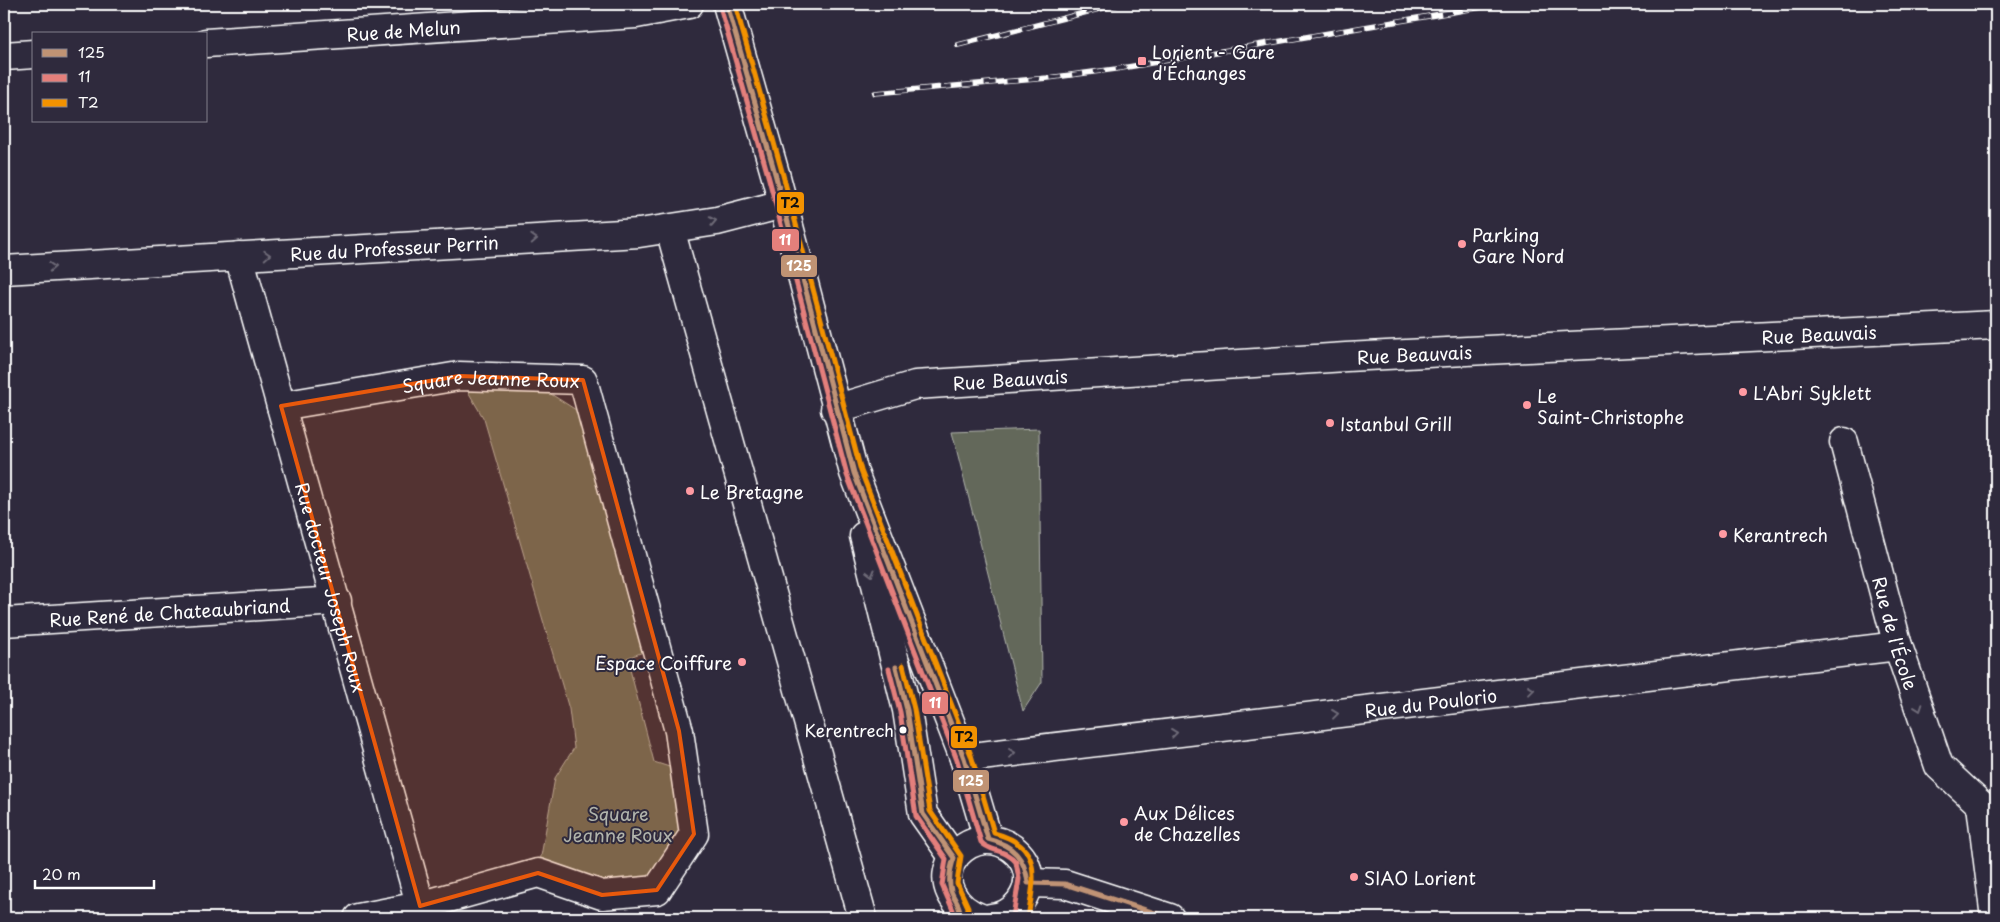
<svg xmlns="http://www.w3.org/2000/svg" width="2000" height="922" font-family="'Playpen Sans',sans-serif">
  <rect width="100%" height="100%" fill="#2f2a3d"/>
  <filter id="ink" filterUnits="userSpaceOnUse"><feTurbulence type="fractalNoise" baseFrequency=".02" numOctaves="2"/><feDisplacementMap in="SourceGraphic" scale="10" xChannelSelector="R" yChannelSelector="G"/><feConvolveMatrix kernelMatrix="1 2 1 2 8 2 1 2 1" color-interpolation-filters="sRGB"/></filter>
  <g filter="url(#ink)">
    <g fill="#63685a" stroke="#b1b4ac">
      <polygon points="459,376 524,377 595,422 657,647 627,658 654,762 685,772 694,834 657,890 538,873 555,778 574,748 569,709 484,419"/>
      <polygon points="1039,429 1042,682 1023,711 952,432"/>
    </g>
    <g fill="none" stroke-linecap="round" stroke-linejoin="round">
      <defs>
        <g id="minor">
          <polyline points="727,4 776,177 854,473 964,758 988,839"/>
          <path id="s1" d="M206,43L636,14L689,4"/>
          <polyline points="4,56 34,54"/>
          <polyline points="670,229 863,918"/>
          <path id="s2" d="M239,256L424,918"/>
          <path id="s3" d="M4,270L639,233L717,221L783,204"/>
          <path id="s4" d="M281,406L459,376L583,380L679,731L694,834L657,890L602,895L538,873L420,906L358,918"/>
          <path id="s5" d="M835,409L915,385L1346,357L1996,325"/>
          <path id="s6" d="M1844,442L1898,646L1939,766L1981,805"/>
          <polyline points="864,536 907,710 923,814 954,858"/>
          <path id="s7" d="M4,622L337,601"/>
          <path id="s8" d="M964,758L1898,646"/>
          <polyline points="1981,805 1995,918"/>
          <polyline points="1028,883 1065,884 1170,918"/>
          <path d="M981,918C955,910 935,880 956,855C991,816 1050,861 1020,902C1013,911 1003,917 991,918"/>
        </g>
      </defs>
      <use href="#minor" stroke="#fff" stroke-width="31"/>
      <use href="#minor" stroke="#2f2a3d" stroke-width="28"/>
      <defs>
        <g id="rail">
          <polyline points="958,45 1119,4"/>
          <polyline points="875,93 1048,78 1116,69 1500,4"/>
        </g>
      </defs>
      <use href="#rail" stroke="#fff" stroke-width="5.5"/>
      <use href="#rail" stroke="#2f2a3d" stroke-width="4" stroke-dasharray="11" stroke-linecap="butt"/>
      <defs>
        <g id="bus-1">
          <path d="M727,4L776,177L854,473L964,758L988,839C1013,845 1025,858 1028,883L1065,884L1170,918"/>
          <path d="M896,667L907,710L923,814L954,858C950,869 948,880 951,891C955,902 962,906 959,918"/>
        </g>
        <g id="bus-2">
          <path d="M720,6L769,179L847,475L957,760L981,842C989,852 1006,849 1016,862L1019,879L1013,917"/>
          <polyline points="889,669 900,712 916,816 946,859 942,885 953,910 952,916"/>
        </g>
        <g id="bus-3">
          <path d="M735,4L783,175L861,471L971,755L994,833C1044,846 1034,877 1028,918"/>
          <polyline points="903,665 914,709 930,811 961,856 957,883 968,907 967,918"/>
        </g>
      </defs>
      <use href="#bus-1" stroke="#2f2a3d" stroke-width="9"/>
      <use href="#bus-2" stroke="#2f2a3d" stroke-width="9"/>
      <use href="#bus-3" stroke="#2f2a3d" stroke-width="9"/>
      <use href="#bus-1" stroke="#c09374" stroke-width="5"/>
      <use href="#bus-2" stroke="#e47f7b" stroke-width="5"/>
      <use href="#bus-3" stroke="#f39200" stroke-width="5"/>
    </g>
    <defs><path id="oneway-chevron" d="M-2-3.5L2.5 0L-2 3.5" fill="none" stroke-width="1.6" stroke-linecap="round" stroke-linejoin="round" transform="scale(1.25)"/></defs>
    <g stroke="#6d6a77">
      <use href="#oneway-chevron" transform="translate(713 221) rotate(-11)"/>
      <use href="#oneway-chevron" transform="translate(534 239) rotate(-3)"/>
      <use href="#oneway-chevron" transform="translate(267 255) rotate(-3)"/>
      <use href="#oneway-chevron" transform="translate(52 267) rotate(-3)"/>
      <use href="#oneway-chevron" transform="translate(871 573) rotate(75)"/>
      <use href="#oneway-chevron" transform="translate(1531 690) rotate(-7)"/>
      <use href="#oneway-chevron" transform="translate(1919 708) rotate(71)"/>
      <use href="#oneway-chevron" transform="translate(1335 714) rotate(-7)"/>
      <use href="#oneway-chevron" transform="translate(1174 733) rotate(-7)"/>
      <use href="#oneway-chevron" transform="translate(1012 753) rotate(-7)"/>
    </g>
  </g>
  <path fill="#e8590c" fill-opacity="0.2" stroke="#e8590c" stroke-width="4" stroke-linejoin="round" d="M459,376L583,380L679,731L694,834L657,890L602,895L538,873L420,906L281,406Z"/>
  <g fill="#ff9aa2" stroke="#2f2a3d" stroke-width="2">
    <rect x="1137" y="56" width="10" height="10" rx="2.5"/>
    <circle cx="1462" cy="244" r="5"/>
    <circle cx="1743" cy="392" r="5"/>
    <circle cx="1527" cy="405" r="5"/>
    <circle cx="1330" cy="423" r="5"/>
    <circle cx="690" cy="491" r="5"/>
    <circle cx="1723" cy="534" r="5"/>
    <circle cx="742" cy="662" r="5"/>
    <circle cx="1124" cy="822" r="5"/>
    <circle cx="1354" cy="877" r="5"/>
  </g>
  <circle fill="#fff" stroke="#2f2a3d" stroke-width="2" cx="903" cy="730" r="4.5"/>
  <g text-anchor="middle" dominant-baseline="central" stroke-width="4" stroke-linejoin="round" paint-order="stroke">
    <g font-size="17" fill="#fff" stroke="#2f2a3d" text-anchor="end">
      <text x="894" y="730">Kerentrech</text>
    </g>
    <g font-size="18" fill="#fff" stroke="#2f2a3d">
      <text stroke="none"><textPath href="#s1" startOffset="198">Rue de Melun</textPath></text>
      <text stroke="none"><textPath href="#s3" startOffset="391">Rue du Professeur Perrin</textPath></text>
      <text stroke="none"><textPath href="#s5" startOffset="989">Rue Beauvais</textPath></text>
      <text stroke="none"><textPath href="#s5" startOffset="584">Rue Beauvais</textPath></text>
      <text stroke="none"><textPath href="#s5" startOffset="179">Rue Beauvais</textPath></text>
      <text stroke="none"><textPath href="#s4" startOffset="212">Square Jeanne Roux</textPath></text>
      <text stroke="none"><textPath href="#s2" startOffset="344">Rue docteur Joseph Roux</textPath></text>
      <text stroke="none"><textPath href="#s7" startOffset="166">Rue René de Chateaubriand</textPath></text>
      <text stroke="none"><textPath href="#s6" startOffset="198">Rue de l'École</textPath></text>
      <text stroke="none"><textPath href="#s8" startOffset="470">Rue du Poulorio</textPath></text>
    </g>
    <g font-size="18" fill="#fff" stroke="#2f2a3d" text-anchor="start">
      <text x="1152" y="51">Lorient - Gare<tspan x="1152" dy="21">d'Échanges</tspan></text>
      <text x="1472" y="234">Parking<tspan x="1472" dy="21">Gare Nord</tspan></text>
      <text x="1753" y="392">L'Abri Syklett</text>
      <text x="1537" y="395">Le<tspan x="1537" dy="21">Saint-Christophe</tspan></text>
      <text x="1340" y="423">Istanbul Grill</text>
      <text x="700" y="491">Le Bretagne</text>
      <text x="1733" y="534">Kerantrech</text>
      <text x="732" y="662" text-anchor="end">Espace Coiffure</text>
      <text x="1134" y="812">Aux Délices<tspan x="1134" dy="21">de Chazelles</tspan></text>
      <text x="1364" y="877">SIAO Lorient</text>
    </g>
    <g font-size="18" fill="#b1b4ac" stroke="#2f2a3d">
      <text x="618" y="813">Square<tspan x="618" dy="21">Jeanne Roux</tspan></text>
    </g>
  </g>
  <g stroke="#2f2a3d" stroke-width="2">
    <rect x="776" y="191" width="29" height="24" rx="5" fill="#f39200"/>
    <rect x="771" y="228" width="29" height="24" rx="5" fill="#e47f7b"/>
    <rect x="780" y="254" width="38" height="24" rx="5" fill="#c09374"/>
    <rect x="921" y="691" width="28" height="24" rx="5" fill="#e47f7b"/>
    <rect x="950" y="725" width="28" height="24" rx="5" fill="#f39200"/>
    <rect x="952" y="769" width="38" height="24" rx="5" fill="#c09374"/>
  </g>
  <g font-size="14" text-anchor="middle" font-weight="bold" fill="#fff">
    <text x="785" y="245">11</text>
    <text x="799" y="271">125</text>
    <text x="935" y="708">11</text>
    <text x="971" y="786">125</text>
  </g>
  <g font-size="14" text-anchor="middle" font-weight="bold" fill="#111">
    <text x="790" y="208">T2</text>
    <text x="964" y="742">T2</text>
  </g>
  <rect width="2000" height="922" fill="none" stroke="#2f2a3d" stroke-width="20"/>
  <rect x="10" y="10" width="1980" height="902" fill="none" stroke="#fff" stroke-width="2" filter="url(#ink)"/>
  <rect x="32" y="32" width="175" height="90" fill="#2f2a3d" stroke="#827f8b"/>
  <rect x="42" y="49" width="25" height="8" fill="#c09374" stroke="#827f8b"/>
  <text x="78" y="58" font-size="15" fill="#ffffff">125</text>
  <rect x="42" y="74" width="25" height="8" fill="#e47f7b" stroke="#827f8b"/>
  <text x="78" y="82" font-size="15" fill="#ffffff">11</text>
  <rect x="42" y="99" width="25" height="8" fill="#f39200" stroke="#827f8b"/>
  <text x="78" y="108" font-size="15" fill="#ffffff">T2</text>
  <path d="M35 880v8h119v-8" fill="none" stroke="#ffffff" stroke-width="2.5"/>
  <text x="42" y="880" font-size="15" fill="#ffffff" stroke="#2f2a3d" stroke-width="4" paint-order="stroke">20 m</text>
</svg>
